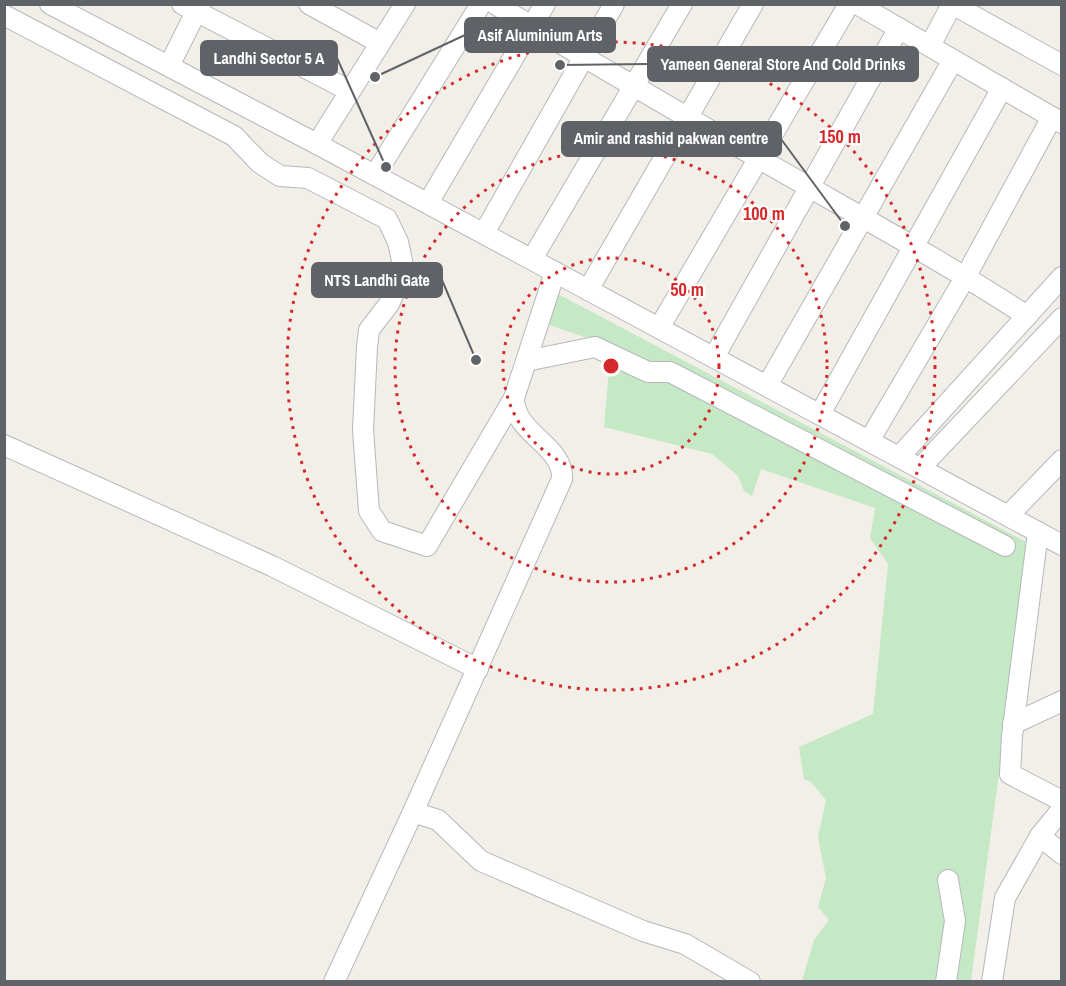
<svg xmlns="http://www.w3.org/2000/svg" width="1066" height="986" font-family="'Archivo Narrow',sans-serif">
  <rect width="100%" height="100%" fill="#f1efe8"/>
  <polygon fill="#c5e8c5" points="558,294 1030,544 971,981 802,981 814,940 829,920 818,907 826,878 818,837 826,800 811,782 804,779 799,747 873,714 888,564 870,538 875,508 761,469 752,496 744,491 738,476 712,454 604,427 611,346 546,324"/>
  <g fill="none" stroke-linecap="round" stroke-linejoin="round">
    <defs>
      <g id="minor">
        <polyline points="50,4 317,144 1062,545"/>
        <polyline points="182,4 350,91"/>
        <polyline points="309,4 380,43"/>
        <path d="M495,4C582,57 670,107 758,158C848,210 940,259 1027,316"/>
        <polyline points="857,4 1062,123"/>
        <polyline points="952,4 1062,65"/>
        <polyline points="4,15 234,136 260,163 280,176 308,178 387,219 398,242 404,270 389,304 369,330 367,347 363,430 369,511 382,531 427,546 514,398"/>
        <polyline points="930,46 952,4"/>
        <polyline points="169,66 200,4"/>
        <polyline points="317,144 405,4"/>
        <polyline points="375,175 481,4"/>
        <polyline points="428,203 545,4"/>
        <polyline points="484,233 614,4"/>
        <polyline points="532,259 682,4"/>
        <polyline points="588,290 753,4"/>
        <polyline points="659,328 849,4"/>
        <polyline points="714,357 899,28"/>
        <polyline points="526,361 595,347 648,372 670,372 1005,546"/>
        <polyline points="767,386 953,60"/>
        <polyline points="820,414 1002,88"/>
        <polyline points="869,441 966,276 1052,117"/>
        <polyline points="4,445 272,566 478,669"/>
        <polyline points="899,457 1062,277"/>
        <polyline points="920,468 1062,318"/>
        <polyline points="1008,516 1062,460"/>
        <polyline points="1038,532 1012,736 1010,774 1062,801"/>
        <polyline points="1013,724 1062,701"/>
        <polyline points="413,812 438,820 481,861 643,931 685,944 750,982"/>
        <polyline points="1040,836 1062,854"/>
        <path d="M334,982L413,812L562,479C564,445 514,434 514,398L555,272"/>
        <polyline points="946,982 955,921 948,880"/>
        <polyline points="992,982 1005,898 1040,836 1062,809"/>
      </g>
    </defs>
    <use href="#minor" stroke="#b5b8bc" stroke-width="22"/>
    <use href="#minor" stroke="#fff" stroke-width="20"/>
  </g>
  <g fill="none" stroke="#d62828" stroke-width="3" stroke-dasharray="3 6">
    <circle cx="611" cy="366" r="108"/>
    <circle cx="611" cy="366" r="216"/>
    <circle cx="611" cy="366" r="324"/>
  </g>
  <circle cx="611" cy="366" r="9" fill="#d62828" stroke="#fff" stroke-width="3"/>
  <g font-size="18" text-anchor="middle" font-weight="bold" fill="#d62828" stroke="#fff" stroke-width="4.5" stroke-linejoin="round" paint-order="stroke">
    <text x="840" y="143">150 m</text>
    <text x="764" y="220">100 m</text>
    <text x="687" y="296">50 m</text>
  </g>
  <path fill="none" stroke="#5f6368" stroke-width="2" d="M375 77L465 35M386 167L337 58M560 65L648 64M845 226L781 139M476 360L442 280"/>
  <g fill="#5f6368" stroke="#fff" stroke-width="2">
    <circle cx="375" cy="77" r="6"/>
    <circle cx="386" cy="167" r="6"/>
    <circle cx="560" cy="65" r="6"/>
    <circle cx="845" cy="226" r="6"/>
    <circle cx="476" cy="360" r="6"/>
  </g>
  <g fill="#5f6368" stroke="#5f6368" stroke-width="2">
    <rect x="465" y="18" width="150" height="34" rx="6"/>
    <rect x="201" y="41" width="136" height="34" rx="6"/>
    <rect x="648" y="47" width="270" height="34" rx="6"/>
    <rect x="562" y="122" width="219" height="34" rx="6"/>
    <rect x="312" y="263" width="130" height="34" rx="6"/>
  </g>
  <g font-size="16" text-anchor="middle" font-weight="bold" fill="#fff">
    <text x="540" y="41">Asif Aluminium Arts</text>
    <text x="269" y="64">Landhi Sector 5 A</text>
    <text x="783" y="70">Yameen General Store And Cold Drinks</text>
    <text x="671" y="144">Amir and rashid pakwan centre</text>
    <text x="377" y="286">NTS Landhi Gate</text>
  </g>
  <rect width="1066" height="986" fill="none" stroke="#5f6368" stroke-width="12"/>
</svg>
